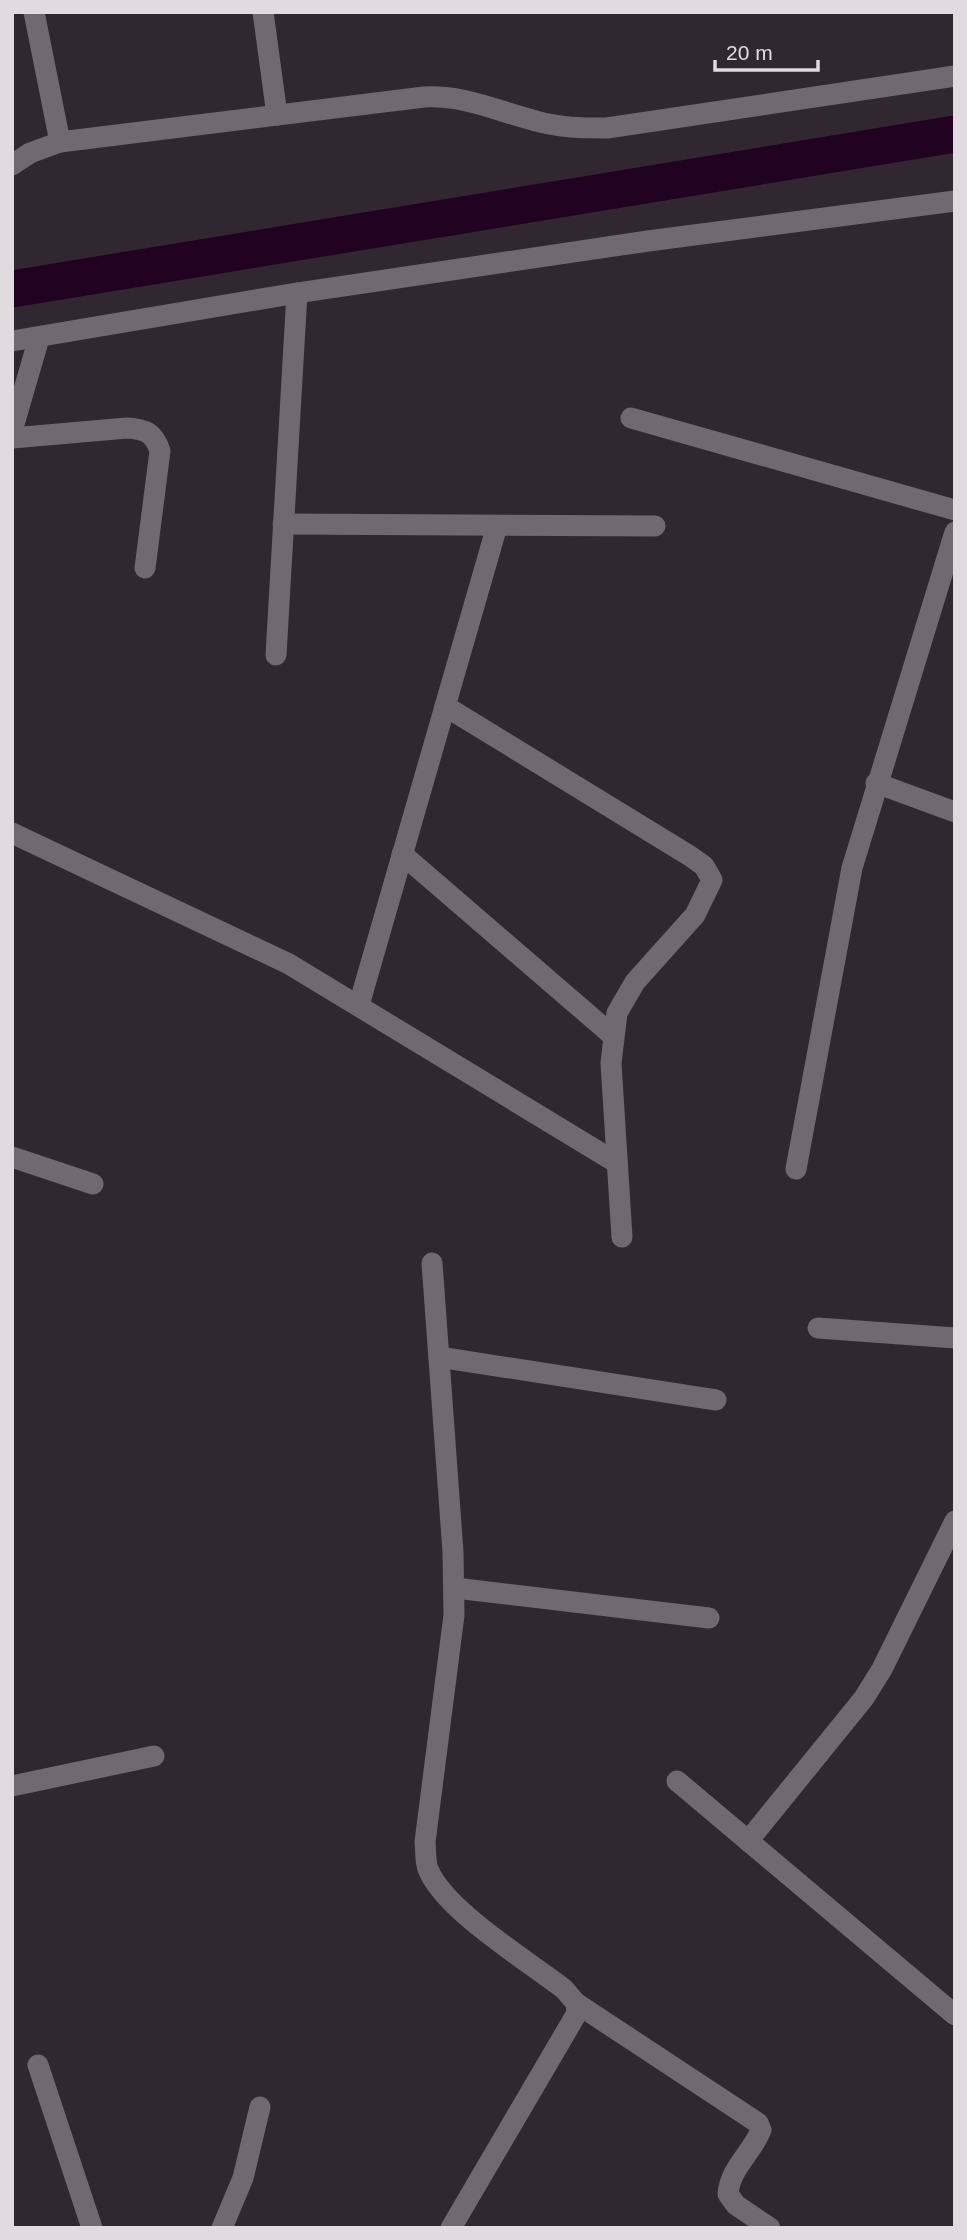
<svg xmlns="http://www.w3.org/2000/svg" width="967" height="2240" font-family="Helvetica,sans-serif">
  <rect width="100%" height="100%" fill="#312730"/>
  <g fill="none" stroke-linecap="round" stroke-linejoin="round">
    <polyline stroke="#210220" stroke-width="37" points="12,289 955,134"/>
    <g stroke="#726871" stroke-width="21">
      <polyline points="34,12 60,142"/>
      <polyline points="263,12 277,115"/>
      <path d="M12,165L30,153L60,142L424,97C465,95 497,111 536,121C560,128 583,128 607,128L955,76"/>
      <polyline points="12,341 297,293 648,241 955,201"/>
      <polyline points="631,418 955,510"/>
      <polyline points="12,431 39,338"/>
      <path d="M12,438L127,428C146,429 154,433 160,451L145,568"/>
      <polyline points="283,524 655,526"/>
      <polyline points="276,655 297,293"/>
      <polyline points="445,706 690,856 704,866 712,880 695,915 635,982 617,1013 611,1063 622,1237"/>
      <polyline points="876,783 955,812"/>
      <polyline points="12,833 289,964 617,1163"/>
      <polyline points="402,854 612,1035"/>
      <polyline points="359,1005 497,526"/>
      <polyline points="12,1157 93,1184"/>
      <polyline points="796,1169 852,868 955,532"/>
      <path d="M432,1263L453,1552L454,1615L425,1842C426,1851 425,1861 428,1869C444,1910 528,1961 564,1989L576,2003L577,2013L451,2228"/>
      <polyline points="818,1328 955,1338"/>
      <polyline points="439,1357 716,1400"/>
      <polyline points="455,1588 709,1618"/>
      <polyline points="677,1781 955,2015"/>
      <polyline points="12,1786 154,1756"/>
      <polyline points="748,1841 864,1698 882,1669 955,1521"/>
      <path d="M576,2003L758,2123L761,2130C752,2153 730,2168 728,2194L736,2205L770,2228"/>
      <polyline points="38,2065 92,2228"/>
      <polyline points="222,2228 243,2178 260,2107"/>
    </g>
  </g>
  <rect width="967" height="2240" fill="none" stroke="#e1dbe0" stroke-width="28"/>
  <path d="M715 60v10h103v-10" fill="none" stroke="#e1dbe0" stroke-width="3.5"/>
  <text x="726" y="60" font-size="21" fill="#e1dbe0" stroke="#312730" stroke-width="5" paint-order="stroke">20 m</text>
</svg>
